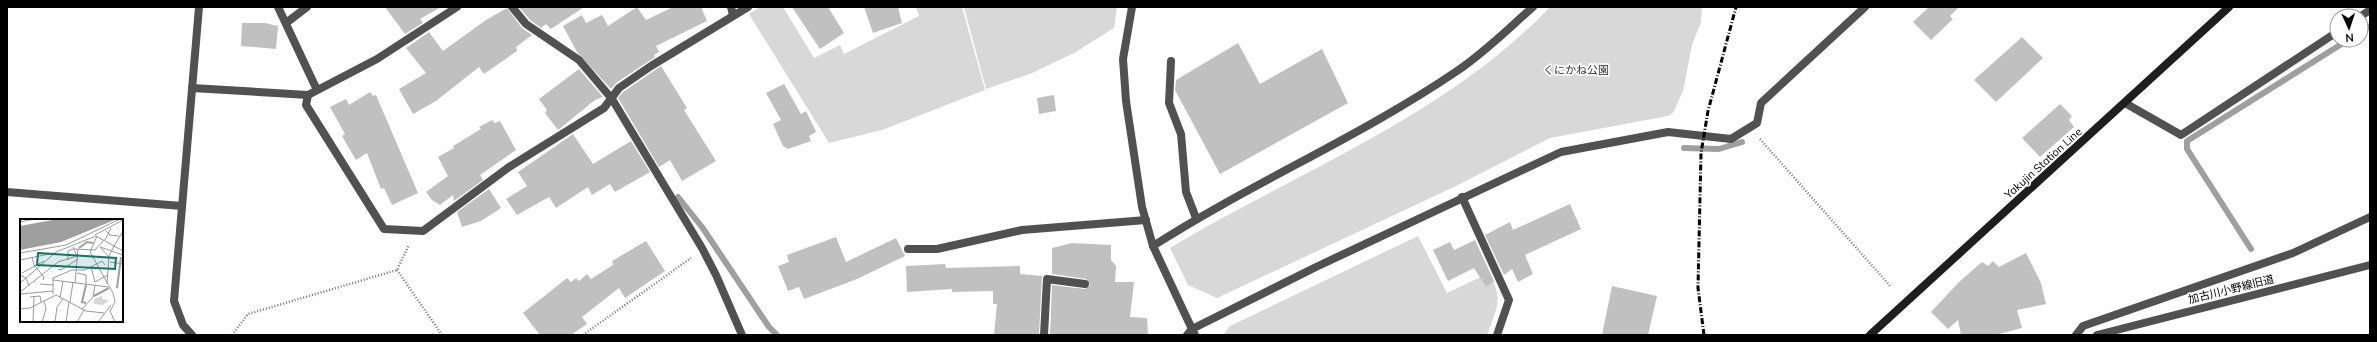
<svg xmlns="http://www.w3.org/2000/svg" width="2377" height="342" font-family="Mulish,'Noto Sans JP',sans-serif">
  <rect width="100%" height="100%" fill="#fff"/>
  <g fill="#d8d8d8">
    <polygon points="760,7 783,7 814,58 840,45 844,54 919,16 916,7 962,7 985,90 882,130 829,143 749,14"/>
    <polygon points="964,7 1117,7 1114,28 1074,53 1030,74 986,89"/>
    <path d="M1550,7H1702L1701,22L1692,45L1683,91L1673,113L1668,116L1550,138L1456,186L1217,298L1188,285L1170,248C1298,171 1445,117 1550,7Z"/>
    <path d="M1418,236L1447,293L1489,273C1504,300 1497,308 1487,335H1223L1230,326Z"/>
  </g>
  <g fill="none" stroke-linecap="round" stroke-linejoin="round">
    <g stroke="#9f9f9f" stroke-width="6">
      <polyline points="2361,32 2370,26"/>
      <polyline points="1684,148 1719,149 1742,142"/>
      <polyline points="678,197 702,227 769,327 777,335"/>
      <polyline points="2251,249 2187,149 2187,141 2348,40"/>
    </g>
  </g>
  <g fill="#c0c0c0">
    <polygon points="385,7 441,7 420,19 423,23 405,34"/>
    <polygon points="519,7 584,7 551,29 546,24 541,28 530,20"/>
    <polygon points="637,7 646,20 673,7 701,7 707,21 656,46 659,52 654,55 655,57 616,83 611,89 577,52 563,26 582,15 586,23 602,15 608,26"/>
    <polygon points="792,7 828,7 844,33 820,49"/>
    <polygon points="864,7 898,7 902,23 873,33"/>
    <polygon points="1929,7 1959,7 1950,16 1953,19 1931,40 1913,22"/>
    <polygon points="507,8 522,28 532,35 516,47 517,51 484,74 479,67 436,101 413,114 399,89 426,73 406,48 429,32 443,51 486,20"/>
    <polygon points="242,23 265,23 278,26 276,49 241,46"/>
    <polygon points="2022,37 2043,58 1996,102 1974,80"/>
    <polygon points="1238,43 1260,84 1322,49 1348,103 1220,174 1175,90 1176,80"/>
    <polygon points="661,66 687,108 684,110 716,161 682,181 670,160 659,167 618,98 623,92"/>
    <polygon points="579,69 603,97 595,100 558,130 545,113 547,110 539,99"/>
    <polygon points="784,84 801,114 806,111 816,132 809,136 811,141 788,149 783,146 773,124 781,120 766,93"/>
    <polygon points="370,92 373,96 376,95 418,193 392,205 384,188 381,189 367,153 356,160 342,136 345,134 330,107 346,99 349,105"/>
    <polygon points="1054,95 1056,111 1039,114 1037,98"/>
    <polygon points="2060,104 2072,116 2069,120 2074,127 2040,157 2022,138"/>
    <polygon points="492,120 495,123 500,121 516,150 480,175 483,180 454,201 453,195 440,205 432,200 426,192 448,176 438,157 454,148 453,146 481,129 479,127"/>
    <polygon points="573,134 593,164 631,141 650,172 615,192 610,184 592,195 588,187 556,208 549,197 517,215 506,199 527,186 518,172"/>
    <polygon points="489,189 501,208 481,221 462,227 457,212"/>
    <polygon points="1570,204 1581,229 1525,255 1533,274 1518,282 1512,269 1504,275 1485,235 1510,222 1513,230"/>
    <polygon points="836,237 846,262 896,238 905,256 857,279 804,299 799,287 788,291 778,266 789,262 787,255"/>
    <polygon points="1475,240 1494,281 1486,287 1474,268 1448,281 1433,250 1450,242 1454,250"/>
    <polygon points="646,241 665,271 625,298 619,288 582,317 587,324 571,335 540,335 523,313 567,278 571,282 576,278 579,281 587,274 591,279 613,265 612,261"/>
    <polygon points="1072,243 1111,245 1111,260 1116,266 1115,282 1134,282 1130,317 1147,318 1148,335 1050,335 1052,285 1085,289 1090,285 1086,279 1052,274 1052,248"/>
    <polygon points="2026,253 2041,283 2046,304 2017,310 2022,328 1995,335 1961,335 1958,320 1948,329 1931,312 1959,282 1982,262 1988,266 1993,261 1999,267"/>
    <polygon points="945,264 946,268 1020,266 1020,274 1042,276 1039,335 994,335 997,304 993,304 993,291 952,292 952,289 907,292 906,266"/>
    <polygon points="1612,286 1657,296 1648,335 1602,335"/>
  </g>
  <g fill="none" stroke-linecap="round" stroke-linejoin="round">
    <g stroke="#737373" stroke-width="2.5" stroke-dasharray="1 2" stroke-linecap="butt">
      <polyline points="1760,139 1891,287"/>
      <polyline points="397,270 442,335"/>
      <polyline points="232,335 248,314 397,270 409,245"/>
      <polyline points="583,335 691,258"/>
    </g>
    <g stroke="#515151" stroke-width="8">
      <polyline points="286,23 307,7"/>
      <polyline points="1171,61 1169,103 1181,134 1186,192 1196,218"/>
      <path d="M1153,246C1251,183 1360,137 1457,71C1484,53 1508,29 1533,7"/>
    </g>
    <g stroke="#515151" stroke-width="8">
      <polyline points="278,7 317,90"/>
      <polyline points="512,7 526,24 579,60 612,99 702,248 716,275 742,335"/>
      <polyline points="731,7 733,15"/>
      <polyline points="1132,7 1123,59 1126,101 1142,207 1153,246 1192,329 1187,335"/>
      <polyline points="2361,16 2370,10"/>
      <polyline points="192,88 308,95 377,59 457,7"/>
      <polyline points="308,95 306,105 384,229 423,231 509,167 604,108 619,88 651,66 748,7"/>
      <polyline points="2125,103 2181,135 2337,32"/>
      <polyline points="7,192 182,206"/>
      <polyline points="1462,197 1509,300 1497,335"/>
      <polyline points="908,249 937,249 1022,230 1146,220"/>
      <polyline points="192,335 183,325 174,301 199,7"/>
      <polyline points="1044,335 1047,279 1085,284"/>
      <polyline points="1195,335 1192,329 1316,267 1561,152 1668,132 1731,139 1757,123 1761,103 1865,7"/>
      <polyline points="2076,335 2083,326 2293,253 2370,217"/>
    </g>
    <polyline stroke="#515151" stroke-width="8" points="2097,335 2370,265"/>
    <polyline stroke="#1e1e1e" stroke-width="8" points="1870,335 2229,7"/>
    <polyline stroke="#000" stroke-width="3" stroke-dasharray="6 2 1 2" stroke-linecap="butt" points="1704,335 1698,288 1701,153 1708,111 1736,7"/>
  </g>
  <g text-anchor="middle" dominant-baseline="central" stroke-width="3.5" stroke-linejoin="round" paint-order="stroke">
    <g font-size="11" fill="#2f2f2f" stroke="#fff">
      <text x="1576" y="70">くにかね公園</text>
    </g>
    <g font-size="11" fill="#000" stroke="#fff">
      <text transform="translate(2043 163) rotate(-42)">Yakujin Station Line</text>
      <text transform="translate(2231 289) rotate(-14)">加古川小野線旧道</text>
    </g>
  </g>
  <g transform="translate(20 219)">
    <rect width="103" height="103" fill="#fff"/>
    <path d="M82,77V80L89,81L83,86L74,85V80Z" fill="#d8d8d8"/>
    <path d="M38,0H97L41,23L0,31V7Z" fill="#9f9f9f"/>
    <path fill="none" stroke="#9f9f9f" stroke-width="2" d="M59,29L67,23L73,24M66,66L62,83L66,84M97,69L101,38M74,77L89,69"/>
    <path fill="none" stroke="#999" stroke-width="1" d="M0,3L15,0M86,12L90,16L99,17M75,16L103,1M77,17L70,33L93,74L95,83L90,92L95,103M85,21L91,9M94,27L103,12M80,28L103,36M80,28L89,38M54,30L75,31L84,21M0,34L46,26L100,0M12,38L14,46L24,58L23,61M0,41L34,34M48,41V32L53,30M90,43L103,45M71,48L75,63L88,56M38,50L41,51L58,40M2,54L24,42M57,54L66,56V65M0,56L6,59L0,64M33,61L88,68M55,64L58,30M20,65L33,66M87,65L89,37L94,27M9,67L6,59L36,33L76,17L103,32M0,73L38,43L57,37L53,28M0,75L33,72M33,75V59L52,51H65L82,42L85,46M10,78L20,77L21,83M40,79L43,62M50,83L53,63M0,90L10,89L36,76L66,92L84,94M62,90L73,78L75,66M13,103L14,78M22,103L26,90L24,82M35,103L37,88L43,80M46,103L49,83M57,103L64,91M78,103L91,86"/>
    <path fill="#0f766e" fill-opacity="0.15" stroke="#0f766e" stroke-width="2" d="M18,34L96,39L95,50L17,46Z"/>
    <rect width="103" height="103" fill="none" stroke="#000" stroke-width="2"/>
  </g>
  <rect width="2377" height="342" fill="none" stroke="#000000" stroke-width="16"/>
  <g transform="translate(2349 28) rotate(177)"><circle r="19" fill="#ffffff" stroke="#999999"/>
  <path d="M0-3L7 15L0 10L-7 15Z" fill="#000000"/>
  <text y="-6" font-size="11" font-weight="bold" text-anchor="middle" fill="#000000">N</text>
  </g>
</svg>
